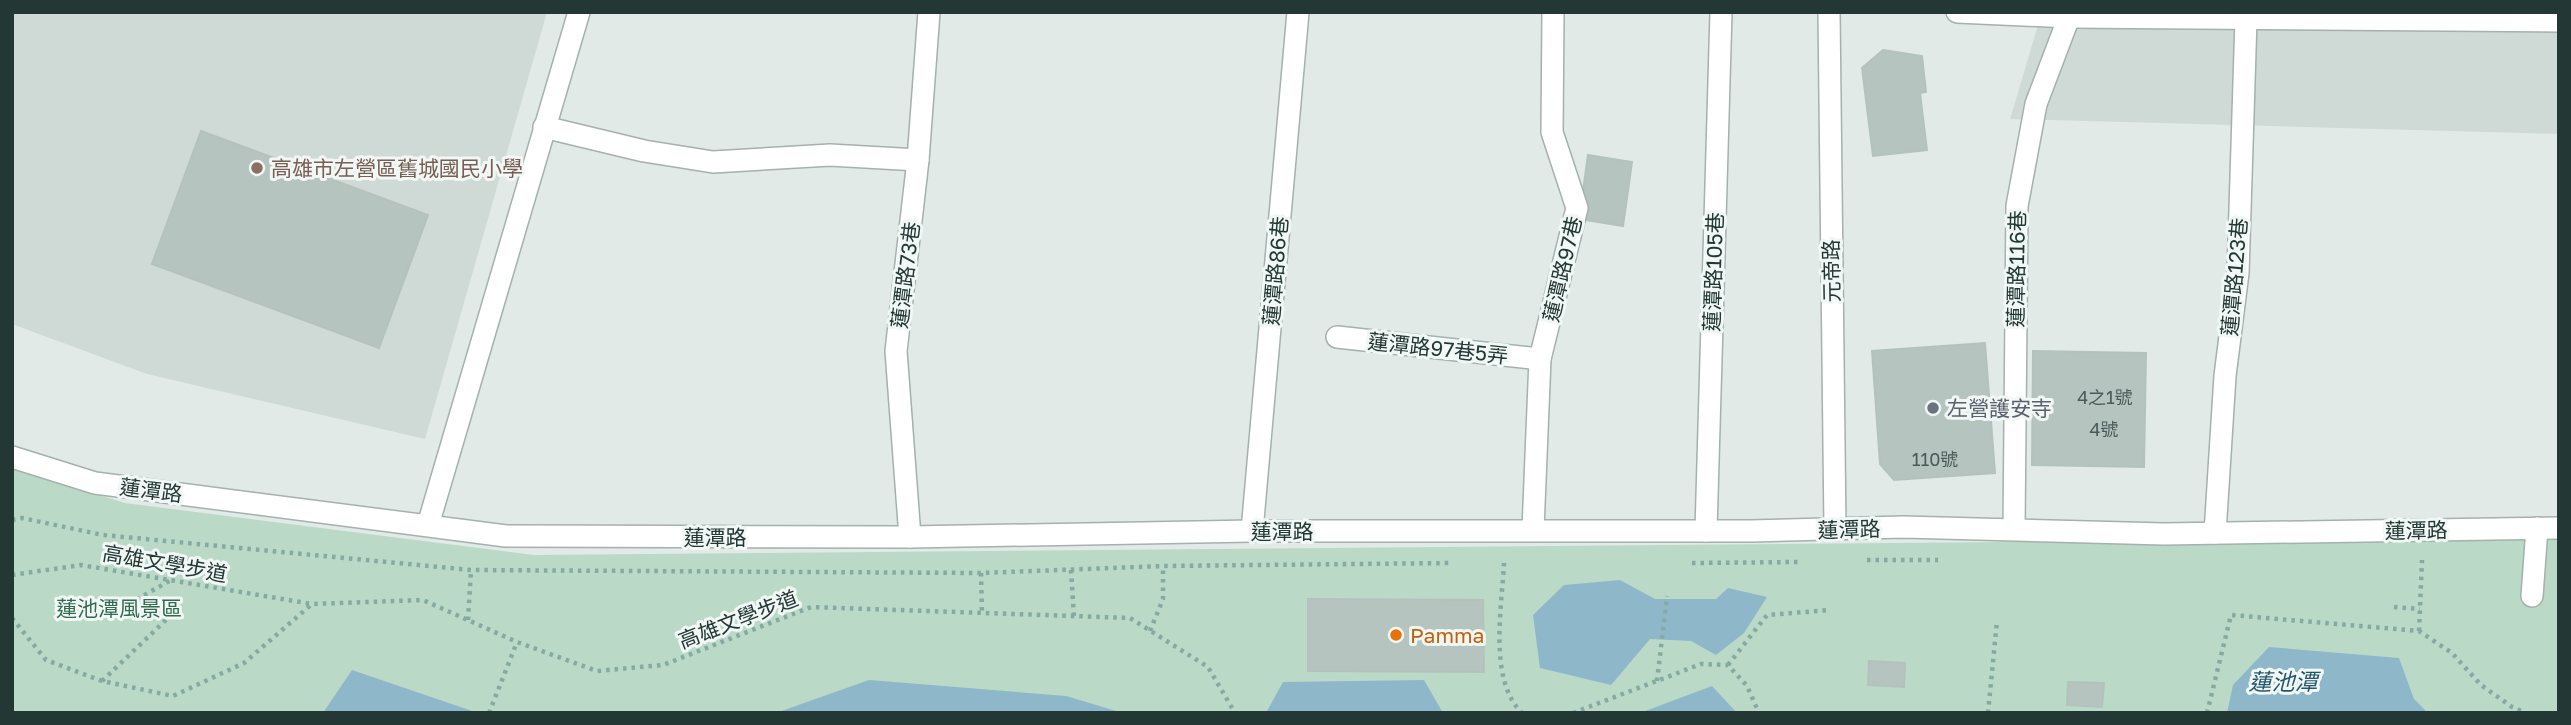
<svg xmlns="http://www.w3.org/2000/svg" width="2571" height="725" font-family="'Golos Text','Noto Sans TC',sans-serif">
  <rect width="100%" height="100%" fill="#e1eae7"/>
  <g fill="#cfd9d6">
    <polygon points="12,12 547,12 425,439 147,374 12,324"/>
    <polygon points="2042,12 2559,12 2559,134 2010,119"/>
  </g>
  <polygon fill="#bbd9c7" points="12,468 125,503 534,555 2559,537 2559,713 12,713"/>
  <g fill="#8eb8c9">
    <polygon points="1620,580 1655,599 1716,599 1728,588 1767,597 1744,633 1716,655 1691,641 1650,639 1611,685 1540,668 1533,615 1564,585"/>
    <polygon points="2269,647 2399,658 2414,699 2428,713 2227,713 2233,685"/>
    <polygon points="352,670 478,713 323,713"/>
    <polygon points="869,680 1066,696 1123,713 776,713"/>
    <polygon points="1424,680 1443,713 1266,713 1283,682"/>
    <polygon points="1712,686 1737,713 1640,713"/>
  </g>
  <g fill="#b6c4c0" stroke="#b4c2be" stroke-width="2">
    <polygon points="1883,50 1922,56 1926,92 1920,93 1927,150 1873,156 1862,68"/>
    <polygon points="201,131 428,215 379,348 152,264"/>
    <polygon points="1588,155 1632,162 1623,226 1579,219"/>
    <polygon points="1985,343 1995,473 1894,480 1880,464 1872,351"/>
    <polygon points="2033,351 2146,353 2144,467 2032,465"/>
    <polygon points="1308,599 1483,600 1484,672 1308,671"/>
    <polygon points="1869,661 1905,663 1904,687 1868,685"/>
    <polygon points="2068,682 2104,683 2102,707 2067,705"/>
  </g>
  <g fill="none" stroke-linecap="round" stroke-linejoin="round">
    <defs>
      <g id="minor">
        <polyline points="1829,12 1835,530"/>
        <polyline points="1957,12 2069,17 2559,21"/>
        <polyline points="544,127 644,151 713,162 830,155 918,160"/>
        <polyline points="1337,337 1540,359"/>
        <polyline points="12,457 95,483 506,536 910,537 1252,531 1751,531 1903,527 2164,534 2559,528"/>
        <polyline points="428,525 579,12"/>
        <polyline points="1533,529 1540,359 1577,208 1552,132 1553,12"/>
        <polyline points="2014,529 2017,206 2036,104 2069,17"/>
        <polyline points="1252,531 1298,12"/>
        <polyline points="1706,531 1721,12"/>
        <polyline points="2215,533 2225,376 2238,273 2246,19"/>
        <polyline points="910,537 896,351 918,160 929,12"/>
        <polyline points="2532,596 2537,528"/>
      </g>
    </defs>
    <use href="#minor" stroke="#a4b1ae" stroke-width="24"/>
    <g stroke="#84aaa3" stroke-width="4.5" stroke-dasharray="3.5 5" stroke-linecap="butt">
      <polyline points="12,520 22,518 103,535 471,570 981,573 1163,566 1452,563"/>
      <polyline points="1867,560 1938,560"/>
      <path d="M1504,563C1502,607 1488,680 1522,713"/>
      <polyline points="1692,563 1798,562"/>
      <polyline points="1071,570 1074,617"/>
      <polyline points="981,573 982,614"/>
      <polyline points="12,575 81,565 312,604"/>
      <polyline points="2394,607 2420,609"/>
      <polyline points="12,618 46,660 102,681 173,696 244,663 312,604 423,600 517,642 597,671 663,665 811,607 1130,618 1208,667 1235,713"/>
      <polyline points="468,620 471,570"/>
      <polyline points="1150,631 1163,599 1163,566"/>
      <polyline points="2419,631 2422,560"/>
      <polyline points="1728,665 1767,615 1830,610"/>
      <polyline points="102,681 168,618 132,602 171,580"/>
      <polyline points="1657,681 1667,596"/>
      <polyline points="489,713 517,642"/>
      <polyline points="1573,713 1701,664 1728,665 1747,686 1759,713"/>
      <polyline points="1988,713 1997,621"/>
      <polyline points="2207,713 2231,615 2419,631 2452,653 2481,685 2512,707 2526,713"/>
    </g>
    <use href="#minor" stroke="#fff" stroke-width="21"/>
  </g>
  <circle fill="#8d6e63" stroke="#f1f7f4" stroke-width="2.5" cx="257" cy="168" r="7"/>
  <circle fill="#6b7280" stroke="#f1f7f4" stroke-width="2.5" cx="1933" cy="408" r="7"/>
  <circle fill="#e8710a" stroke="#f1f7f4" stroke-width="2.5" cx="1396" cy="635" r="7"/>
  <g text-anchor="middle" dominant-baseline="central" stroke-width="6" stroke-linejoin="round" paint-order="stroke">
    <g font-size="18" fill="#485b58">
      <text x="2105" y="397">4之1號</text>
      <text x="2104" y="429">4號</text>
      <text x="1935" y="459">110號</text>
    </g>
    <g font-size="21" fill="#785e54" stroke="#f1f7f4" text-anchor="start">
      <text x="271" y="168">高雄市左營區舊城國民小學</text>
    </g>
    <g font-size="21" fill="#233835" stroke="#f1f7f4">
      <text transform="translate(1562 269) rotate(-77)">蓮潭路97巷</text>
      <text transform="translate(2016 269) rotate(-89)">蓮潭路116巷</text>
      <text transform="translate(1275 271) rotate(-85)">蓮潭路86巷</text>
      <text transform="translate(1831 271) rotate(-91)">元帝路</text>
      <text transform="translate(1713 272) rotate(-88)">蓮潭路105巷</text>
      <text transform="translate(905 275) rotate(-83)">蓮潭路73巷</text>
      <text transform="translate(2234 277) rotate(-85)">蓮潭路123巷</text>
      <text transform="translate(1438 348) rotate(6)">蓮潭路97巷5弄</text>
      <text transform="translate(151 490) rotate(7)">蓮潭路</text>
      <text transform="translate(1849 529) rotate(-2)">蓮潭路</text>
      <text transform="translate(2416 530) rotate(-1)">蓮潭路</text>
      <text x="1282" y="531">蓮潭路</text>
      <text x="715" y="537">蓮潭路</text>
      <text transform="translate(165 563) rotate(10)">高雄文學步道</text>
      <text transform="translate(738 619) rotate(-21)">高雄文學步道</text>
    </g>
    <g font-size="21" fill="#5b616d" stroke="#f1f7f4" text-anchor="start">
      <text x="1947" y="408">左營護安寺</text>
    </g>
    <g font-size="21" fill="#316b50" stroke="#f1f7f4">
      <text x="119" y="608">蓮池潭風景區</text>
    </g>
    <g font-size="21" fill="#c56008" stroke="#f1f7f4" text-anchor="start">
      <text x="1410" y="635">Pamma</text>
    </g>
    <g font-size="23" font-style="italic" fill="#24576e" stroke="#f1f7f4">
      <text x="2283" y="681">蓮池潭</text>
    </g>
  </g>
  <rect width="2571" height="725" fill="none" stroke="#233835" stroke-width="28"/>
</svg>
